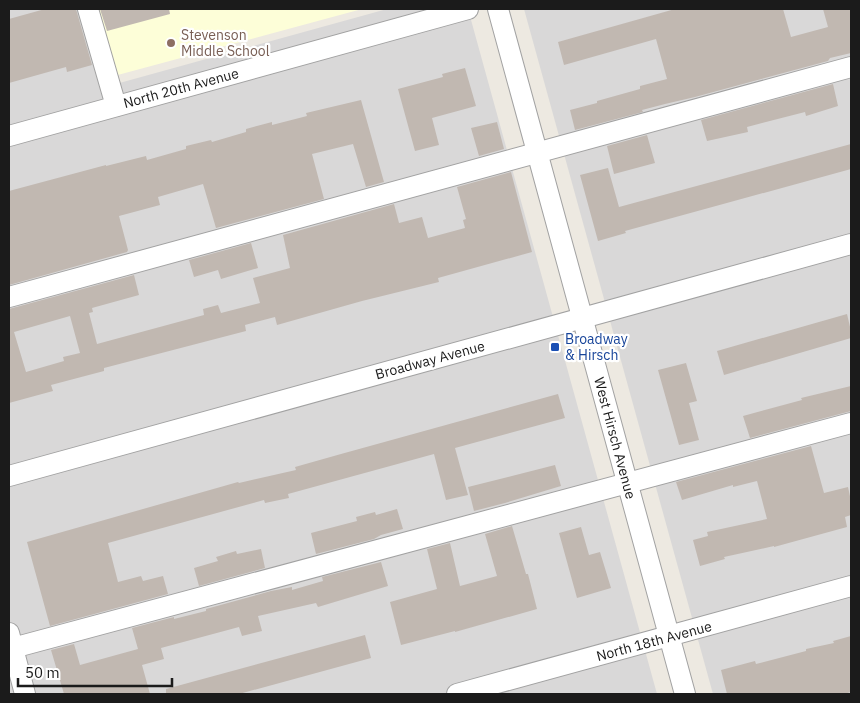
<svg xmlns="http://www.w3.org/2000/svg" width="860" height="703" font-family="'IBM Plex Sans',sans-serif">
  <rect width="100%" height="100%" fill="#ede9e1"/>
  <g fill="#d9d8d8">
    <polygon points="9,9 83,9 105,87 387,9 468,9 657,694 9,694"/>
    <polygon points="524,9 851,9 851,694 713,694"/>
  </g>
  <polygon fill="#fdfed8" points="96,9 362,9 114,76"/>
  <g fill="#c1b8b1" fill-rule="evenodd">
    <polygon points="45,9 76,9 92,65 67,72 66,67 9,83 9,19"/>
    <polygon points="100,9 169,9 170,14 107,31"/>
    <polygon points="675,9 783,9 791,37 828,27 823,9 851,9 851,53 830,58 828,61 695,97 665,104 642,110 643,112 575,130 570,110 597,103 597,101 640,89 640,86 667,79 656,39 564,65 558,42"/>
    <polygon points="465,68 476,106 432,118 439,145 415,151 398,89 443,77 442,74"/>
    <polygon points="833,84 838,106 806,116 805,112 747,127 748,132 707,141 701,120"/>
    <polygon points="361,100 384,182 366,187 353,144 312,154 324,199 216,228 203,184 158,197 160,205 119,216 128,250 127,252 9,285 9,191 106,165 106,166 146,156 147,160 186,149 186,146 211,140 212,142 246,132 246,129 272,122 272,125 307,116 306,113"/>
    <polygon points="497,122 504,149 479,156 471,128"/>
    <polygon points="647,135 655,163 614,174 607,146"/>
    <polygon points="851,144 851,169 625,231 626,233 598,241 580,175 608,168 619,207"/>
    <path d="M511,172L532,252L438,278L439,282L362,301L277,325L275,317L245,325L246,331L104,368V371L51,385L53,391L9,403V309L134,275L139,295L92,308L93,312L89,313L97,344L204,315L203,309L218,305L221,313L260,303L253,278L290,268L283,235L394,204L399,223L422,217L428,238L465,228L463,220L466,219L457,187ZM70,316L80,353L63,357L64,361L26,372L14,332Z"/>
    <polygon points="251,243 258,268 221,279 218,270 194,277 189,260"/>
    <polygon points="847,314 851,331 851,338 724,375 717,351"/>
    <polygon points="686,363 697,401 689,403 699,440 679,445 658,370"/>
    <polygon points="851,386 851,411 750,438 743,416 802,400 801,398"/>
    <polygon points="558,394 565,418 455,448 468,495 446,500 434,454 288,494 289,498 265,503 264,500 108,543 118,582 141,576 143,581 163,576 168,594 50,626 27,542 238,482 239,483 296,470 295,467 341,454"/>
    <polygon points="811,446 824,493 848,487 851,501 851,515 845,517 847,527 774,547 774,546 724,557 725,559 700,566 693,540 708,536 707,532 767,519 757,481 733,487 733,485 682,500 676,482"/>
    <polygon points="555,465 561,486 505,503 474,511 468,487"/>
    <polygon points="397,509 403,529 381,535 374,539 316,554 311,533 357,521 356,517 375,512 376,515"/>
    <polygon points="512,526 526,574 528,574 537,609 455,632 455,631 401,645 390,602 437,589 427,549 450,543 460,586 497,576 485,534"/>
    <polygon points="581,527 589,555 600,552 611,588 577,598 559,533"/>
    <polygon points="261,549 265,568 199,586 194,568 218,561 216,557 236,551 237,554"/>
    <polygon points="381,562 388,586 318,607 316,603 258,616 262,631 242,636 239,627 161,648 164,659 142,665 150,694 64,694 51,650 74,644 80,665 138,649 132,628 174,617 174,619 206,611 206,609 271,591 292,587 292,590 323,581 322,577"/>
    <polygon points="365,635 371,658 239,694 166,694 166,689"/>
    <polygon points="851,636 851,692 844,694 727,694 721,670 755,661 756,664 806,651 806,649 834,643 833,641"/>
  </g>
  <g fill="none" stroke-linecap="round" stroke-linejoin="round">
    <defs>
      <g id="minor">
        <polyline points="88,9 116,106"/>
        <polyline points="498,9 685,694"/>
        <polyline points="9,136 468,9"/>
        <polyline points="9,297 851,67"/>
        <polyline points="9,476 851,244"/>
        <polyline points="9,633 25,694"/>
        <polyline points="9,649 851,423"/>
        <polyline points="457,694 851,586"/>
      </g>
    </defs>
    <use href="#minor" stroke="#a2a2a2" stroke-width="22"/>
    <use href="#minor" stroke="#fff" stroke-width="20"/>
  </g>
  <circle fill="#8d6e63" stroke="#fff" stroke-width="2" cx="171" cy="43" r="5"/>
  <rect fill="#1a4fb4" stroke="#fff" stroke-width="2" x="550" y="342" width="10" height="10" rx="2.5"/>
  <g text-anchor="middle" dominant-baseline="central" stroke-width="4.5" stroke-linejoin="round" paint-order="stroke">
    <g font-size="14" fill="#785e54" stroke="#fff" text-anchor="start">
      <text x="181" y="35">Stevenson<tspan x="181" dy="16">Middle School</tspan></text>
    </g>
    <g font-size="14" fill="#1b1b1b" stroke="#fff">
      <text transform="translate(181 88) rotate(-15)">North 20th Avenue</text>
      <text transform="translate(430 360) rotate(-15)">Broadway Avenue</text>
      <text transform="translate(615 438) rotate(75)">West Hirsch Avenue</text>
      <text transform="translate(654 641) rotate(-15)">North 18th Avenue</text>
    </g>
    <g font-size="14" fill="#164399" stroke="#fff" text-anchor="start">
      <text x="565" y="339">Broadway<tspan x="565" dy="16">&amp; Hirsch</tspan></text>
    </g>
  </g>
  <rect width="860" height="703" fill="none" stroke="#1b1b1b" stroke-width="20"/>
  <path d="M18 678v8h154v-8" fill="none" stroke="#1b1b1b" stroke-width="2.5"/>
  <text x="25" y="678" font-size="15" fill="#1b1b1b" stroke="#ffffff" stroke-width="4" paint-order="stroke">50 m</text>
</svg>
